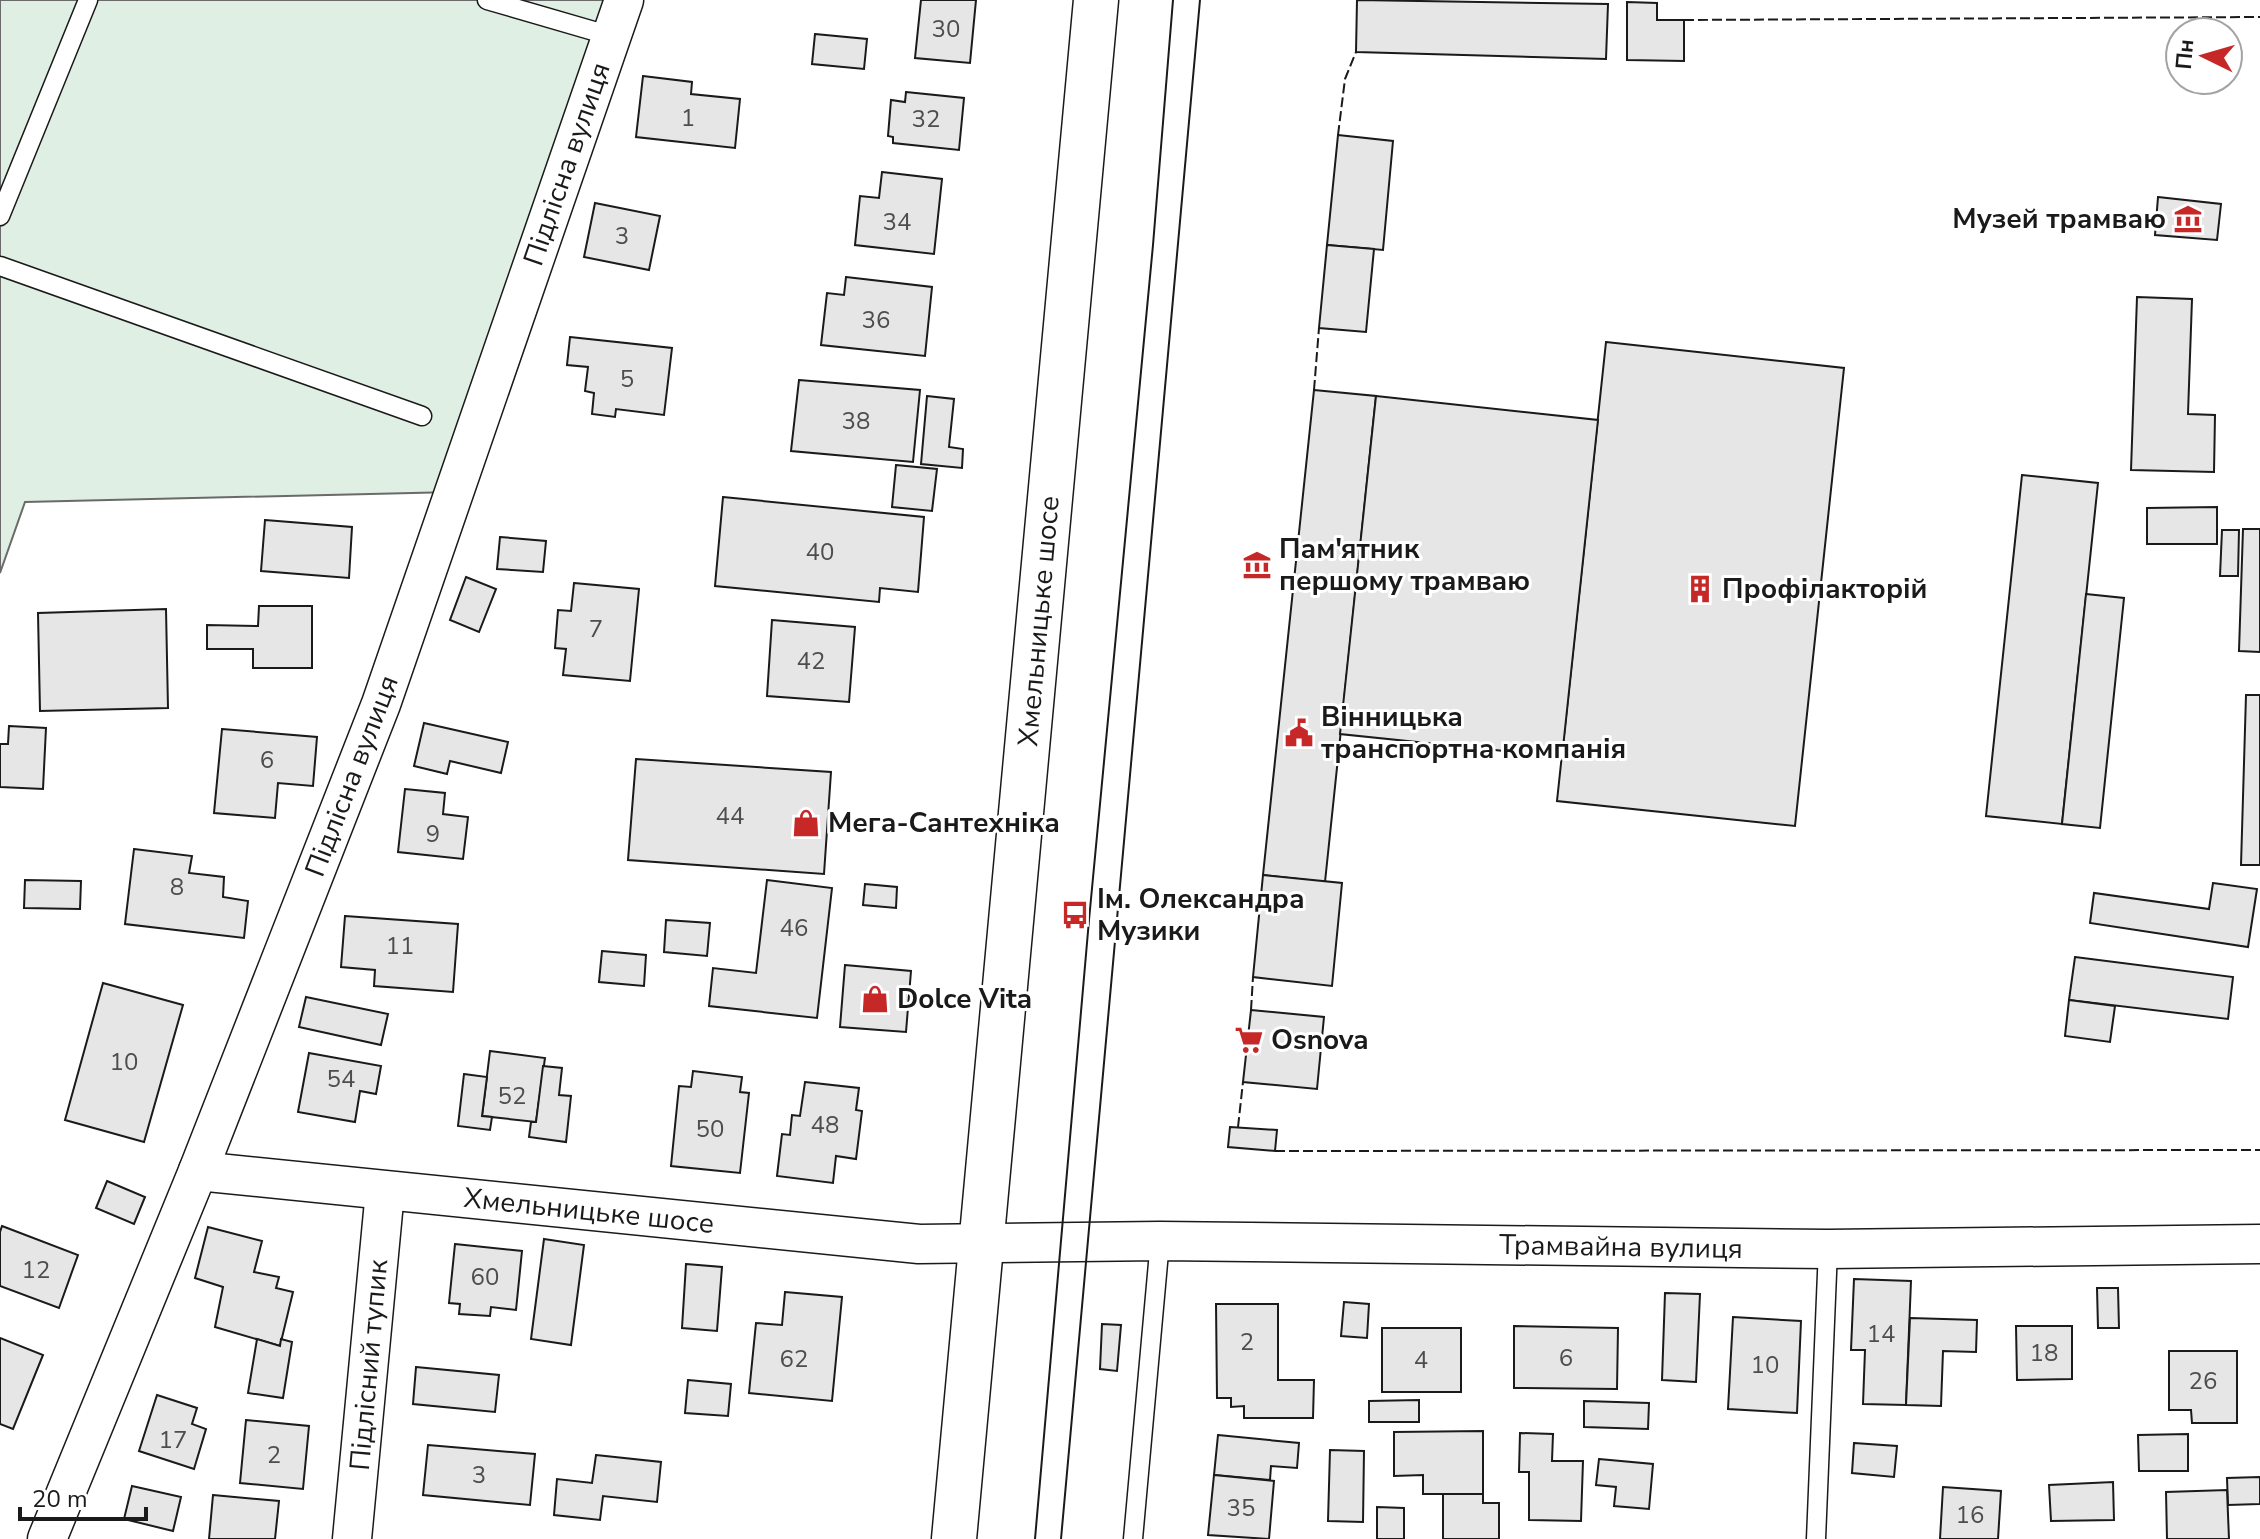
<svg xmlns="http://www.w3.org/2000/svg" width="2260" height="1539" font-family="'Nunito Sans',sans-serif">
  <rect width="100%" height="100%" fill="#fff"/>
  <polygon fill="#e0efe3" stroke="#6a6a6a" stroke-width="2" points="0,0 624,0 454,492 25,502 0,573"/>
  <g fill="#e6e6e6" stroke="#1a1a1a" stroke-width="2">
    <polygon points="921,0 976,0 970,63 915,58"/>
    <polygon points="1357,0 1608,4 1606,59 1356,52"/>
    <polygon points="1627,2 1657,3 1657,20 1684,20 1684,61 1627,60"/>
    <polygon points="815,34 867,39 864,69 812,64"/>
    <polygon points="643,76 692,82 691,94 740,99 735,148 636,137"/>
    <polygon points="906,92 964,98 959,150 893,143 893,137 888,136 891,100 905,102"/>
    <polygon points="1338,135 1393,141 1383,250 1327,245"/>
    <polygon points="882,172 942,179 934,254 855,245 860,196 879,198"/>
    <polygon points="2158,197 2221,204 2217,240 2155,235"/>
    <polygon points="595,203 660,216 649,270 584,257"/>
    <polygon points="1327,245 1374,249 1366,332 1319,328"/>
    <polygon points="846,277 932,287 925,356 821,345 827,293 844,295"/>
    <polygon points="2137,297 2192,299 2188,414 2215,415 2214,472 2131,470"/>
    <polygon points="570,337 672,348 664,415 616,409 615,417 592,414 594,393 585,391 588,367 567,365"/>
    <polygon points="1606,342 1844,368 1795,826 1557,801"/>
    <polygon points="799,380 920,390 913,462 791,451"/>
    <polygon points="1314,390 1376,396 1325,882 1263,875"/>
    <polygon points="927,396 954,399 949,447 963,449 962,468 921,464"/>
    <polygon points="1376,396 1598,420 1562,757 1340,734"/>
    <polygon points="896,465 937,469 932,511 892,507"/>
    <polygon points="2022,475 2098,483 2062,824 1986,816"/>
    <polygon points="723,497 924,517 918,592 880,588 879,602 715,586"/>
    <polygon points="2217,507 2217,544 2147,544 2147,508"/>
    <polygon points="265,520 352,527 349,578 261,571"/>
    <polygon points="2243,529 2260,529 2260,652 2239,651"/>
    <polygon points="2222,530 2239,530 2238,576 2220,576"/>
    <polygon points="500,537 546,541 543,572 497,569"/>
    <polygon points="466,577 496,589 479,632 450,620"/>
    <polygon points="574,583 639,589 630,681 563,675 566,649 555,648 558,610 571,611"/>
    <polygon points="2086,594 2124,598 2100,828 2062,824"/>
    <polygon points="259,606 312,606 312,668 253,668 253,649 207,649 207,625 258,626"/>
    <polygon points="166,609 168,708 40,711 38,613"/>
    <polygon points="772,620 855,627 849,702 767,696"/>
    <polygon points="2246,695 2260,695 2260,865 2241,865"/>
    <polygon points="424,723 508,742 501,773 450,761 447,774 414,766"/>
    <polygon points="9,726 46,728 43,789 0,787 0,744 8,744"/>
    <polygon points="222,729 317,737 313,786 278,783 275,818 214,813"/>
    <polygon points="636,759 831,772 824,874 628,860"/>
    <polygon points="405,789 445,793 443,814 468,817 463,859 398,852"/>
    <polygon points="134,849 192,856 189,873 224,877 223,897 248,901 244,938 125,924"/>
    <polygon points="1263,875 1342,883 1332,986 1253,977"/>
    <polygon points="25,880 81,881 80,909 24,908"/>
    <polygon points="767,880 832,888 817,1018 709,1006 713,968 756,973"/>
    <polygon points="2213,883 2257,889 2248,947 2090,923 2094,893 2209,909"/>
    <polygon points="865,884 897,887 896,908 863,905"/>
    <polygon points="345,916 458,924 453,992 374,986 375,970 341,967"/>
    <polygon points="666,920 710,923 707,956 664,952"/>
    <polygon points="602,951 646,955 644,986 599,982"/>
    <polygon points="2075,957 2233,977 2228,1019 2069,1000"/>
    <polygon points="845,965 911,971 906,1032 840,1027"/>
    <polygon points="103,983 183,1005 144,1142 65,1120"/>
    <polygon points="306,997 388,1014 381,1045 299,1027"/>
    <polygon points="2069,1000 2115,1006 2110,1042 2065,1036"/>
    <polygon points="1251,1010 1324,1017 1317,1089 1243,1082"/>
    <polygon points="490,1051 545,1058 536,1122 482,1116"/>
    <polygon points="309,1053 381,1066 376,1094 360,1091 355,1122 298,1112"/>
    <polygon points="543,1066 562,1068 559,1095 571,1096 566,1142 529,1137 531,1122 536,1122"/>
    <polygon points="693,1071 742,1077 740,1092 749,1093 740,1173 671,1166 679,1086 691,1087"/>
    <polygon points="464,1074 487,1077 482,1116 492,1117 490,1130 458,1126"/>
    <polygon points="805,1082 859,1088 856,1110 862,1111 856,1159 836,1156 833,1183 777,1176 782,1134 790,1135 792,1115 800,1116"/>
    <polygon points="1230,1127 1277,1130 1275,1151 1228,1147"/>
    <polygon points="107,1181 145,1197 134,1224 96,1208"/>
    <polygon points="2,1226 78,1255 59,1308 0,1286 0,1232"/>
    <polygon points="208,1227 262,1241 254,1272 279,1277 276,1288 293,1292 280,1346 215,1327 223,1287 195,1278"/>
    <polygon points="544,1239 584,1245 571,1345 531,1339"/>
    <polygon points="455,1244 522,1251 516,1310 491,1307 490,1316 459,1314 460,1304 449,1303"/>
    <polygon points="686,1264 722,1267 717,1331 682,1328"/>
    <polygon points="1854,1279 1911,1281 1906,1405 1863,1404 1865,1350 1851,1350"/>
    <polygon points="2097,1288 2118,1288 2119,1328 2098,1328"/>
    <polygon points="785,1292 842,1297 832,1401 749,1393 756,1323 782,1325"/>
    <polygon points="1665,1293 1700,1294 1696,1382 1662,1380"/>
    <polygon points="1344,1302 1369,1304 1367,1338 1341,1336"/>
    <polygon points="1216,1304 1278,1304 1278,1380 1314,1380 1313,1418 1244,1418 1244,1406 1231,1407 1231,1398 1217,1398"/>
    <polygon points="1733,1317 1801,1321 1797,1413 1728,1409"/>
    <polygon points="1910,1318 1977,1320 1976,1352 1943,1351 1941,1406 1906,1405"/>
    <polygon points="1102,1324 1121,1325 1117,1371 1100,1369"/>
    <polygon points="1514,1326 1618,1328 1617,1389 1514,1388"/>
    <polygon points="2016,1326 2072,1326 2072,1379 2017,1380"/>
    <rect x="1382" y="1328" width="79" height="64"/>
    <polygon points="0,1338 43,1355 13,1429 0,1424"/>
    <polygon points="257,1339 280,1346 281,1339 292,1342 283,1398 248,1393"/>
    <polygon points="2169,1351 2237,1351 2237,1423 2192,1423 2191,1410 2169,1410"/>
    <polygon points="416,1367 499,1375 495,1412 413,1404"/>
    <polygon points="688,1380 731,1384 728,1416 685,1413"/>
    <polygon points="157,1395 197,1408 192,1424 206,1429 194,1469 139,1451"/>
    <polygon points="1419,1400 1419,1422 1369,1422 1369,1401"/>
    <polygon points="1584,1401 1649,1403 1648,1429 1584,1427"/>
    <polygon points="246,1420 309,1426 303,1489 240,1483"/>
    <polygon points="1483,1431 1483,1494 1423,1494 1423,1475 1394,1476 1394,1432"/>
    <polygon points="1520,1433 1553,1434 1552,1461 1583,1461 1581,1521 1529,1520 1529,1472 1519,1472"/>
    <polygon points="2188,1434 2188,1471 2139,1471 2138,1435"/>
    <polygon points="1218,1435 1299,1443 1297,1468 1271,1466 1270,1480 1214,1475"/>
    <polygon points="1854,1443 1897,1446 1894,1477 1852,1473"/>
    <polygon points="428,1445 535,1454 530,1505 423,1495"/>
    <polygon points="1330,1450 1364,1451 1363,1522 1328,1521"/>
    <polygon points="596,1455 661,1462 657,1502 603,1496 600,1520 554,1515 557,1479 592,1483"/>
    <polygon points="1599,1459 1653,1464 1649,1509 1614,1506 1616,1487 1596,1485"/>
    <polygon points="1214,1475 1274,1481 1269,1539 1208,1535"/>
    <polygon points="2260,1477 2260,1504 2228,1505 2227,1478"/>
    <polygon points="2113,1482 2114,1520 2051,1521 2049,1485"/>
    <polygon points="132,1486 181,1497 173,1531 124,1519"/>
    <polygon points="1943,1487 2001,1491 1998,1539 1940,1539"/>
    <polygon points="2227,1490 2229,1539 2167,1539 2166,1492"/>
    <polygon points="1443,1494 1483,1494 1483,1503 1499,1503 1499,1539 1443,1539"/>
    <polygon points="213,1495 279,1501 275,1539 209,1539"/>
    <polygon points="1377,1507 1404,1508 1404,1539 1377,1539"/>
  </g>
  <g fill="none" stroke-linecap="round" stroke-linejoin="round">
    <defs>
      <g id="lane">
        <polyline points="487,0 611,36"/>
        <polyline points="0,216 88,0"/>
        <polyline points="0,266 422,416"/>
        <polyline points="1133,1539 1160,1241"/>
        <polyline points="1816,1539 1828,1249"/>
      </g>
      <g id="street">
        <polyline points="198,1171 919,1244 1160,1241 1828,1249 2260,1244"/>
        <polyline points="47,1539 198,1171 381,704 624,0"/>
        <polyline points="352,1539 385,1191"/>
      </g>
      <polyline id="primary" points="954,1539 1096,0"/>
    </defs>
    <use href="#lane" stroke="#1a1a1a" stroke-width="21"/>
    <use href="#street" stroke="#1a1a1a" stroke-width="41"/>
    <use href="#primary" stroke="#1a1a1a" stroke-width="47"/>
    <use href="#lane" stroke="#fff" stroke-width="18"/>
    <use href="#street" stroke="#fff" stroke-width="38"/>
    <use href="#primary" stroke="#fff" stroke-width="44"/>
    <g stroke="#1a1a1a" stroke-width="2">
      <polyline points="1035,1539 1089,920 1153,245 1173,0"/>
      <polyline points="1061,1539 1200,0"/>
    </g>
    <g stroke="#1a1a1a" stroke-width="2" stroke-dasharray="10 4" stroke-linecap="butt">
      <polyline points="1684,20 2260,17"/>
      <polyline points="1338,135 1345,79 1356,52"/>
      <polyline points="1314,390 1319,328"/>
      <polyline points="1251,1010 1253,977"/>
      <polyline points="1238,1127 1243,1082"/>
      <polyline points="1275,1151 2260,1150"/>
    </g>
  </g>
  <defs>
    <symbol id="museum-bare" viewBox="-9 -9 18 18"><path d="M0-6L6-3V-2H-6V-3ZM-5-1h2V3h-2ZM-1-1h2V3h-2ZM3-1h2V3H3ZM-6 4H6V6H-6Z" fill="#c62828" stroke="#fff" stroke-width="2.5" paint-order="stroke"/></symbol>
    <symbol id="building-bare" viewBox="-9 -9 18 18"><path d="M-4-6H4V6H1V3H-1V6H-4ZM-2.5-4.3h1.7v1.8h-1.7ZM.8-4.3h1.7v1.8H.8ZM-2.5-1h1.7V.8h-1.7ZM.8-1h1.7V.8H.8Z" fill="#c62828" stroke="#fff" stroke-width="2.5" paint-order="stroke"/></symbol>
    <symbol id="civic-bare" viewBox="-9 -9 18 18"><path d="M-.6-6.5H3V-4.5H.6V-3L4-1V1h2V6H-6V1h2V-1L-.6-3ZM-1.2 2.5V6h2.4V2.5Z" fill="#c62828" stroke="#fff" stroke-width="2.5" paint-order="stroke"/></symbol>
    <symbol id="shop-bare" viewBox="-9 -9 18 18"><path d="M-5-2.5h2.3a2.7 3.5 0 0 1 5.4 0H5L5.5 6h-11ZM-1.5-2.5h3a1.5 2.3 0 0 0-3 0Z" fill="#c62828" stroke="#fff" stroke-width="2.5" paint-order="stroke"/></symbol>
    <symbol id="bus-bare" viewBox="-9 -9 18 18"><path d="M-5-6H5V4H4V6H2V4H-2V6H-4V4H-5ZM-3.5-4V0h7V-4ZM-3.5 1.2v1.5H-2V1.2ZM2 1.2v1.5H3.5V1.2Z" fill="#c62828" stroke="#fff" stroke-width="2.5" paint-order="stroke"/></symbol>
    <symbol id="supermarket-bare" viewBox="-9 -9 18 18"><path d="M-6-5.5h2.5l.6 2H6L4.5 2H-2.5L-4.4-4H-6ZM-1.5 3.2a1.3 1.3 0 1 0 .1 0ZM3 3.2a1.3 1.3 0 1 0 .1 0Z" fill="#c62828" stroke="#fff" stroke-width="2.5" paint-order="stroke"/></symbol>
  </defs>
  <g fill-rule="evenodd">
    <use href="#museum-bare" x="2168" y="199" width="40" height="40"/>
    <use href="#museum-bare" x="1237" y="545" width="40" height="40"/>
    <use href="#building-bare" x="1680" y="569" width="40" height="40"/>
    <use href="#civic-bare" x="1279" y="713" width="40" height="40"/>
    <use href="#shop-bare" x="786" y="803" width="40" height="40"/>
    <use href="#bus-bare" x="1055" y="895" width="40" height="40"/>
    <use href="#shop-bare" x="855" y="979" width="40" height="40"/>
    <use href="#supermarket-bare" x="1229" y="1020" width="40" height="40"/>
  </g>
  <g text-anchor="middle" dominant-baseline="central" stroke-width="6" stroke-linejoin="round" paint-order="stroke">
    <g font-size="24" fill="#4d4d4d">
      <text x="946" y="29">30</text>
      <text x="688" y="118">1</text>
      <text x="926" y="119">32</text>
      <text x="897" y="222">34</text>
      <text x="622" y="236">3</text>
      <text x="876" y="320">36</text>
      <text x="627" y="379">5</text>
      <text x="856" y="421">38</text>
      <text x="820" y="552">40</text>
      <text x="596" y="629">7</text>
      <text x="811" y="661">42</text>
      <text x="267" y="760">6</text>
      <text x="730" y="816">44</text>
      <text x="433" y="834">9</text>
      <text x="177" y="887">8</text>
      <text x="794" y="928">46</text>
      <text x="400" y="946">11</text>
      <text x="124" y="1062">10</text>
      <text x="341" y="1079">54</text>
      <text x="512" y="1096">52</text>
      <text x="825" y="1125">48</text>
      <text x="710" y="1129">50</text>
      <text x="36" y="1270">12</text>
      <text x="485" y="1277">60</text>
      <text x="1881" y="1334">14</text>
      <text x="1247" y="1342">2</text>
      <text x="2044" y="1353">18</text>
      <text x="1566" y="1358">6</text>
      <text x="794" y="1359">62</text>
      <text x="1421" y="1360">4</text>
      <text x="1765" y="1365">10</text>
      <text x="2203" y="1381">26</text>
      <text x="173" y="1440">17</text>
      <text x="274" y="1455">2</text>
      <text x="479" y="1475">3</text>
      <text x="1241" y="1508">35</text>
      <text x="1970" y="1515">16</text>
    </g>
    <g font-size="28" fill="#1a1a1a" stroke="#fff">
      <text transform="translate(567 164) rotate(-71)">Підлісна вулиця</text>
      <text transform="translate(1039 621) rotate(-85)">Хмельницьке шосе</text>
      <text transform="translate(352 776) rotate(-69)">Підлісна вулиця</text>
      <text transform="translate(589 1211) rotate(6)">Хмельницьке шосе</text>
      <text transform="translate(1621 1247) rotate(1)">Трамвайна вулиця</text>
      <text transform="translate(369 1365) rotate(-85)">Підлісний тупик</text>
    </g>
    <g font-size="28" font-weight="bold" fill="#1a1a1a" stroke="#fff" text-anchor="start">
      <text x="2166" y="219" text-anchor="end">Музей трамваю</text>
      <text x="1279" y="549">Пам'ятник<tspan x="1279" dy="32">першому трамваю</tspan></text>
      <text x="1722" y="589">Профілакторій</text>
      <text x="1321" y="717">Вінницька<tspan x="1321" dy="32">транспортна компанія</tspan></text>
      <text x="828" y="823">Мега-Сантехніка</text>
      <text x="1097" y="899">Ім. Олександра<tspan x="1097" dy="32">Музики</tspan></text>
      <text x="897" y="999">Dolce Vita</text>
      <text x="1271" y="1040">Osnova</text>
    </g>
  </g>
  <g transform="translate(2204 56) rotate(275)"><circle r="38" fill="#ffffff" stroke="#a3a3a3" stroke-width="2"/>
  <path d="M0-6L14 30L0 20L-14 30Z" fill="#c62828"/>
  <text y="-12" font-size="22" font-weight="bold" text-anchor="middle" fill="#1a1a1a">Пн</text>
  </g>
  <path d="M20 1507v12h126v-12" fill="none" stroke="#1a1a1a" stroke-width="4"/>
  <text x="32" y="1507" font-size="24" fill="#1a1a1a" stroke="#ffffff" stroke-width="6" paint-order="stroke">20 m</text>
</svg>
